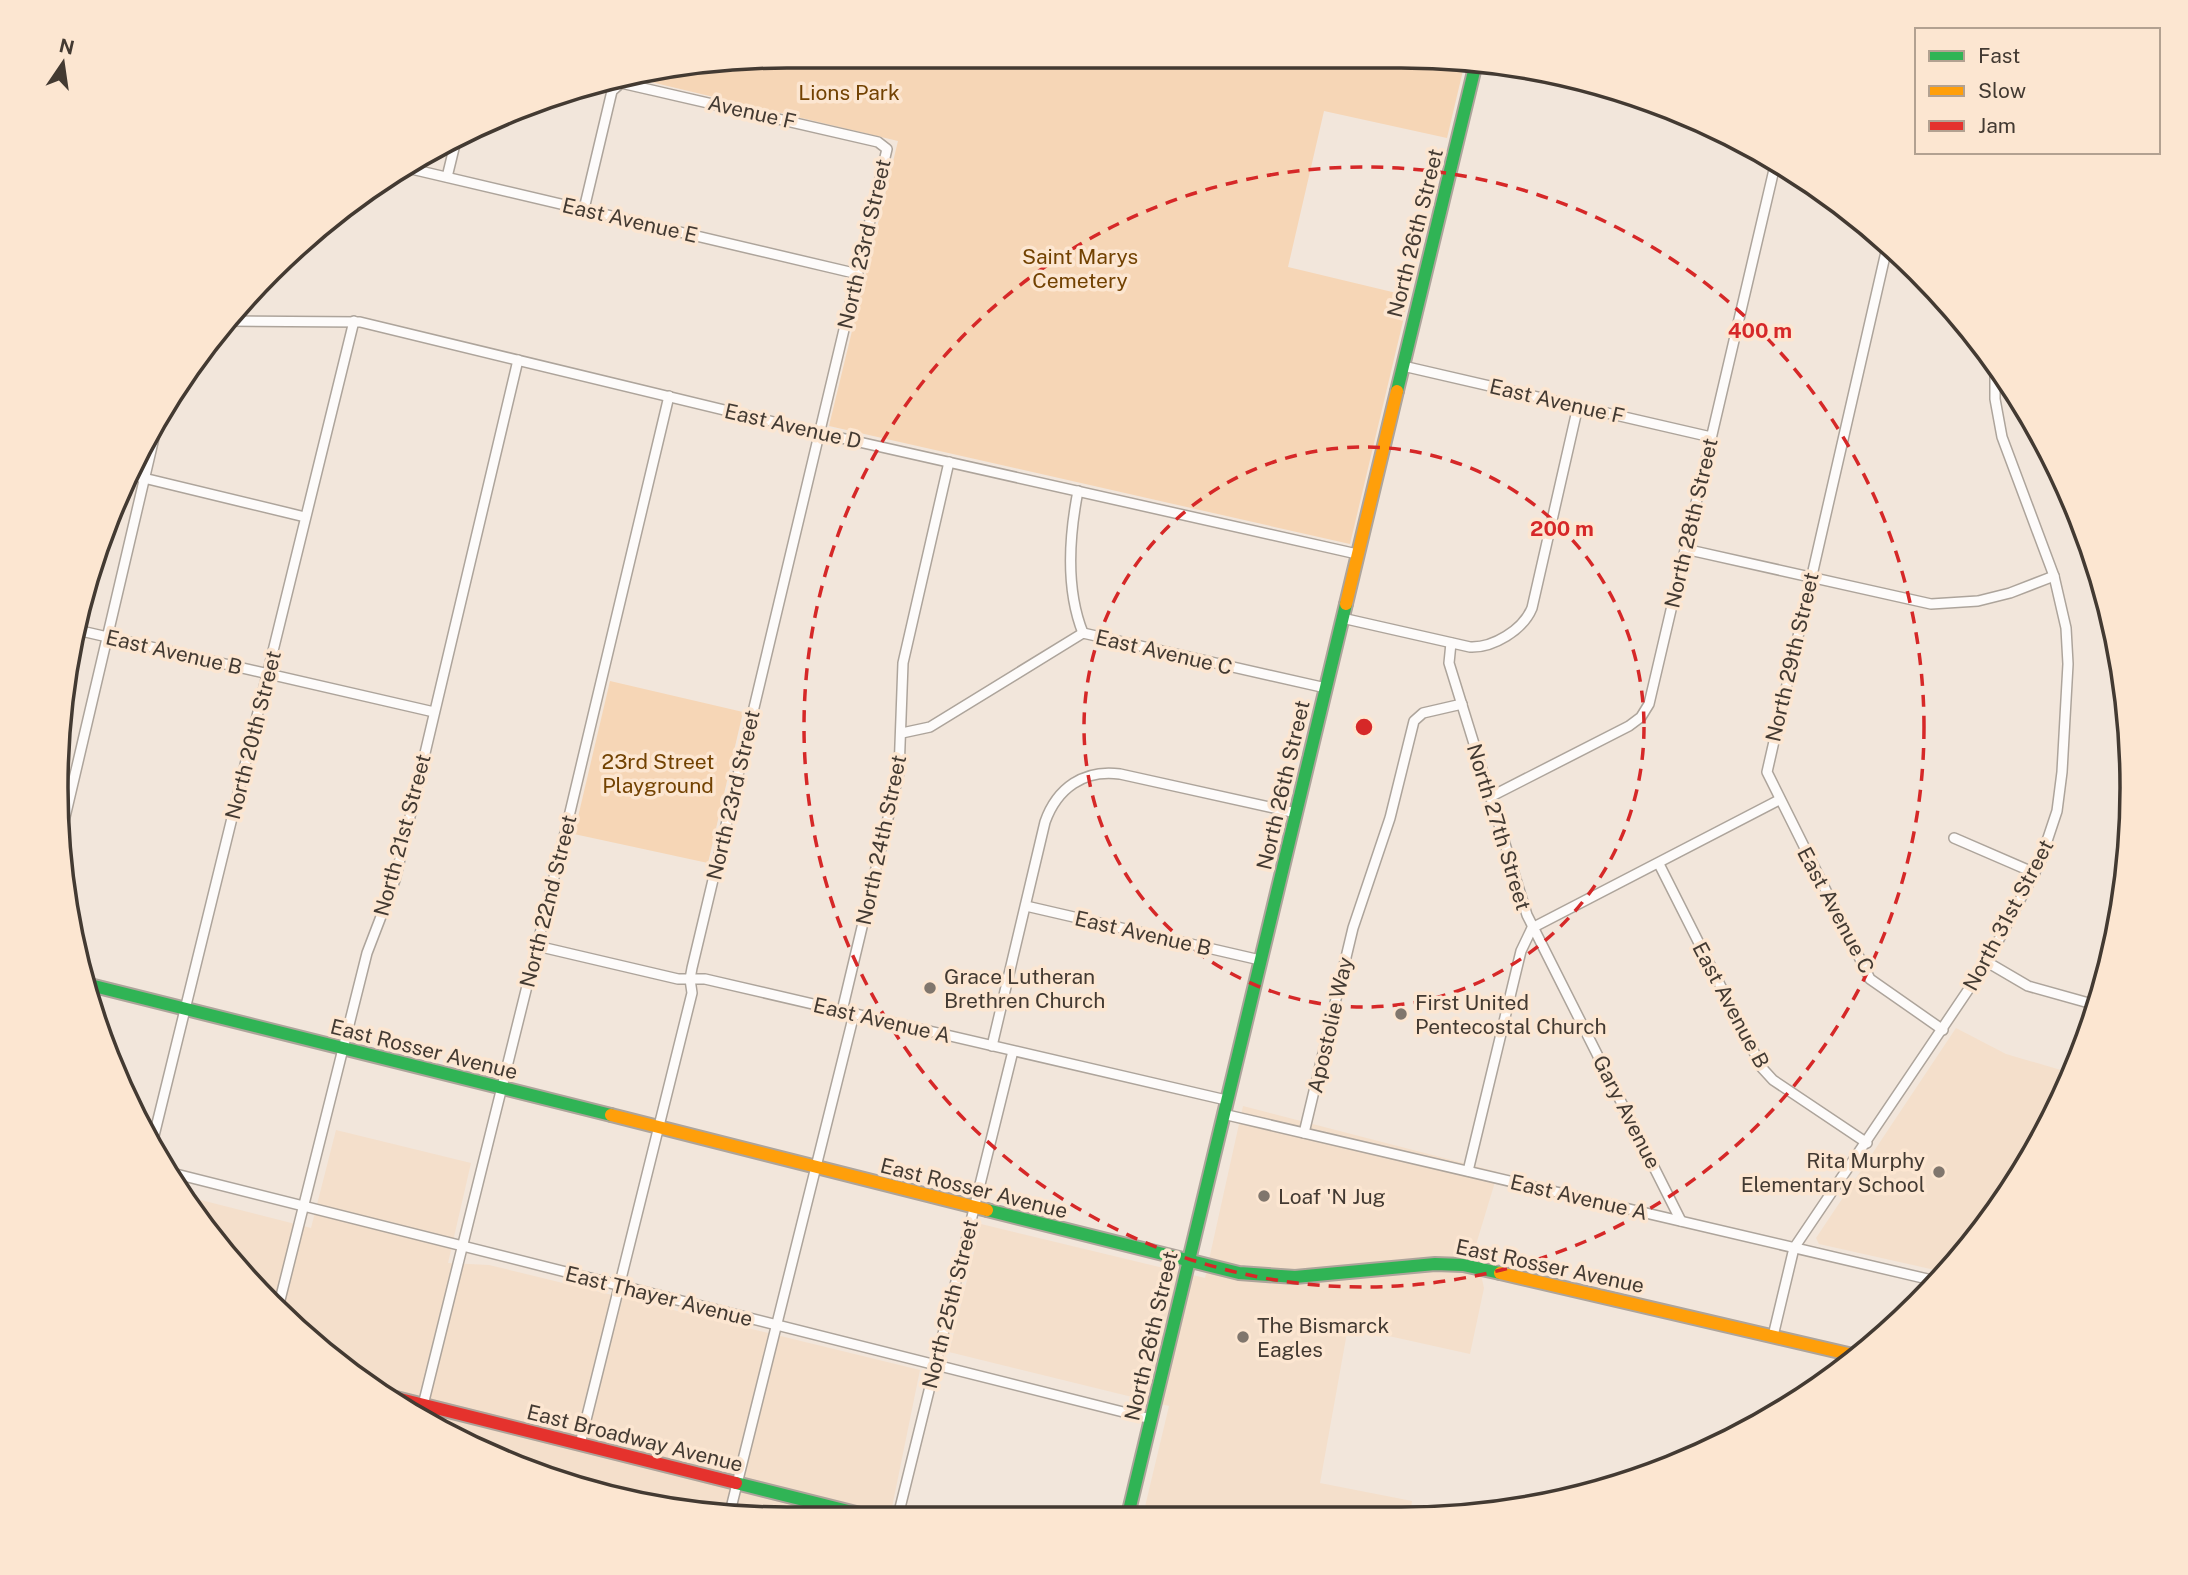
<svg xmlns="http://www.w3.org/2000/svg" width="2188" height="1575" font-family="'Public Sans',sans-serif">
  <rect width="100%" height="100%" fill="#f2e6db"/>
  <g fill="#f4dfcb">
    <polygon points="1956,1028 2006,1054 2071,1073 2056,1111 1981,1233 1944,1272 1819,1244 1816,1238"/>
    <polygon points="1243,1106 1498,1172 1475,1248 1484,1288 1470,1354 1348,1327 1320,1483 1412,1501 1410,1513 1143,1515 1169,1406 949,1352 981,1224 1205,1278"/>
    <polygon points="336,1130 471,1163 448,1263 489,1265 920,1370 890,1517 740,1517 599,1494 464,1444 343,1368 237,1270 185,1196 311,1228"/>
  </g>
  <g fill="#f6d6b6">
    <polygon points="788,56 1401,56 1465,62 1447,138 1324,111 1288,267 1409,296 1350,544 829,426 898,141 630,77"/>
    <polygon points="610,681 743,712 708,863 574,834"/>
  </g>
  <g fill="none" stroke-linecap="round" stroke-linejoin="round">
    <defs>
      <g id="street">
        <polyline points="403,167 858,274"/>
        <polyline points="447,177 457,136"/>
        <polyline points="1888,243 1767,772 1870,979 1943,1030"/>
        <polyline points="227,321 360,322 819,433 1357,554"/>
        <polyline points="1403,366 1711,437"/>
        <polyline points="127,474 305,517"/>
        <path d="M1078,491C1069,537 1065,588 1083,633"/>
        <polyline points="1685,549 1931,604 1978,601 2010,593 2054,576"/>
        <path d="M1342,618L1470,647C1493,648 1523,630 1532,608L1578,406"/>
        <polyline points="77,630 434,712"/>
        <polyline points="1451,643 1449,663 1527,915 1681,1221"/>
        <polyline points="902,733 930,727 1083,633 1326,688"/>
        <polyline points="1490,797 1629,726 1641,717 1649,704 1776,161"/>
        <polyline points="62,830 157,425"/>
        <polyline points="1954,838 2035,873"/>
        <polyline points="1659,864 1762,1068 1773,1080 1867,1143"/>
        <polyline points="1026,906 1260,960"/>
        <polyline points="537,946 678,979 705,979 1226,1100"/>
        <polyline points="1987,962 2028,986 2096,1005"/>
        <polyline points="842,1011 899,772 903,663 949,462"/>
        <path d="M992,1046L1045,822C1057,788 1084,769 1120,774L1296,813"/>
        <polyline points="1223,1114 1936,1281"/>
        <polyline points="1304,1133 1353,928 1390,818 1414,721 1423,713 1462,704"/>
        <polyline points="151,1148 354,321"/>
        <polyline points="1468,1171 1521,951 1532,928 1779,800"/>
        <polyline points="168,1172 1151,1419"/>
        <polyline points="278,1308 367,953 395,880 518,360"/>
        <polyline points="1773,1336 1794,1248 1987,962 2040,862 2057,811 2062,772 2068,664 2066,628 2054,576 2002,437 1995,399 1995,367"/>
        <polyline points="423,1405 566,829 669,396"/>
        <polyline points="580,1444 692,993 690,979 692,968 887,149 878,142 621,83 612,91 584,209"/>
        <polyline points="729,1516 854,1014"/>
        <polyline points="898,1516 1013,1051"/>
      </g>
      <g id="fast">
        <polyline points="1397,391 1476,63"/>
        <polyline points="90,985 611,1115"/>
        <polyline points="987,1210 1239,1273 1295,1277 1435,1264 1463,1265 1500,1273"/>
        <polyline points="736,1483 872,1517"/>
        <polyline points="1128,1515 1346,604"/>
      </g>
      <g id="slow">
        <polyline points="1346,604 1397,391"/>
        <polyline points="611,1115 987,1210"/>
        <polyline points="1500,1273 1857,1356"/>
      </g>
      <polyline id="jam" points="388,1396 736,1483"/>
    </defs>
    <use href="#street" stroke="#ada49b" stroke-width="12"/>
    <use href="#fast" stroke="#ada49b" stroke-width="16"/>
    <use href="#slow" stroke="#ada49b" stroke-width="16"/>
    <use href="#jam" stroke="#ada49b" stroke-width="16"/>
    <use href="#street" stroke="#fdfbfa" stroke-width="9"/>
    <use href="#fast" stroke="#30b455" stroke-width="12"/>
    <use href="#slow" stroke="#ff9f0a" stroke-width="12"/>
    <use href="#jam" stroke="#e5322d" stroke-width="12"/>
  </g>
  <g fill="none" stroke="#d62828" stroke-width="3.5" stroke-dasharray="12 9">
    <circle cx="1364" cy="727" r="280"/>
    <circle cx="1364" cy="727" r="560"/>
  </g>
  <g fill="#80766d" stroke="#fce6d1" stroke-width="2.5">
    <circle cx="930" cy="988" r="7"/>
    <circle cx="1401" cy="1014" r="7"/>
    <circle cx="1939" cy="1172" r="7"/>
    <circle cx="1264" cy="1196" r="7"/>
    <circle cx="1243" cy="1337" r="7"/>
  </g>
  <g text-anchor="middle" dominant-baseline="central" stroke-width="7" stroke-linejoin="round" paint-order="stroke">
    <g font-size="21" fill="#724202" stroke="#fce6d1">
      <text x="849" y="92">Lions Park</text>
      <text x="1080" y="256">Saint Marys<tspan x="1080" dy="24">Cemetery</tspan></text>
      <text x="658" y="761">23rd Street<tspan x="658" dy="24">Playground</tspan></text>
    </g>
    <g font-size="21" fill="#433a32" stroke="#fce6d1">
      <text transform="translate(752 112) rotate(13)">Avenue F</text>
      <text transform="translate(630 220) rotate(13)">East Avenue E</text>
      <text transform="translate(1415 233) rotate(-76)">North 26th Street</text>
      <text transform="translate(864 244) rotate(-77)">North 23rd Street</text>
      <text transform="translate(1557 401) rotate(13)">East Avenue F</text>
      <text transform="translate(793 426) rotate(13)">East Avenue D</text>
      <text transform="translate(1691 523) rotate(-77)">North 28th Street</text>
      <text transform="translate(174 652) rotate(13)">East Avenue B</text>
      <text transform="translate(1164 652) rotate(13)">East Avenue C</text>
      <text transform="translate(1792 657) rotate(-77)">North 29th Street</text>
      <text transform="translate(253 735) rotate(-76)">North 20th Street</text>
      <text transform="translate(1283 785) rotate(-77)">North 26th Street</text>
      <text transform="translate(733 795) rotate(-77)">North 23rd Street</text>
      <text transform="translate(1499 827) rotate(73)">North 27th Street</text>
      <text transform="translate(402 835) rotate(-75)">North 21st Street</text>
      <text transform="translate(881 840) rotate(-78)">North 24th Street</text>
      <text transform="translate(548 901) rotate(-76)">North 22nd Street</text>
      <text transform="translate(1836 910) rotate(62)">East Avenue C</text>
      <text transform="translate(2008 915) rotate(-62)">North 31st Street</text>
      <text transform="translate(1143 933) rotate(13)">East Avenue B</text>
      <text transform="translate(1731 1005) rotate(62)">East Avenue B</text>
      <text transform="translate(882 1020) rotate(13)">East Avenue A</text>
      <text transform="translate(1330 1025) rotate(-77)">Apostolie Way</text>
      <text transform="translate(424 1049) rotate(14)">East Rosser Avenue</text>
      <text transform="translate(1627 1112) rotate(63)">Gary Avenue</text>
      <text transform="translate(974 1188) rotate(14)">East Rosser Avenue</text>
      <text transform="translate(1579 1197) rotate(13)">East Avenue A</text>
      <text transform="translate(1550 1266) rotate(12)">East Rosser Avenue</text>
      <text transform="translate(659 1296) rotate(14)">East Thayer Avenue</text>
      <text transform="translate(950 1304) rotate(-76)">North 25th Street</text>
      <text transform="translate(1151 1336) rotate(-77)">North 26th Street</text>
      <text transform="translate(635 1438) rotate(14)">East Broadway Avenue</text>
    </g>
    <g font-size="21" fill="#433a32" stroke="#fce6d1" text-anchor="start">
      <text x="944" y="976">Grace Lutheran<tspan x="944" dy="24">Brethren Church</tspan></text>
      <text x="1415" y="1002">First United<tspan x="1415" dy="24">Pentecostal Church</tspan></text>
      <text x="1925" y="1160" text-anchor="end">Rita Murphy<tspan x="1925" dy="24">Elementary School</tspan></text>
      <text x="1278" y="1196">Loaf 'N Jug</text>
      <text x="1257" y="1325">The Bismarck<tspan x="1257" dy="24">Eagles</tspan></text>
    </g>
  </g>
  <path d="M0 0H2188V1575H0ZM787 68H1401A719 719 0 0 1 2120 787V788A719 719 0 0 1 1401 1507H787A719 719 0 0 1 68 788V787A719 719 0 0 1 787 68Z" fill="#fce6d1" fill-rule="evenodd"/>
  <path fill="none" stroke="#433a32" stroke-width="3.5" d="M787 68H1401A719 719 0 0 1 2120 787V788A719 719 0 0 1 1401 1507H787A719 719 0 0 1 68 788V787A719 719 0 0 1 787 68Z"/>
  <circle cx="1364" cy="727" r="10" fill="#d62828" stroke="#fce6d1" stroke-width="3.5"/>
  <g font-size="21" text-anchor="middle" font-weight="bold" fill="#d62828" stroke="#fce6d1" stroke-width="7" stroke-linejoin="round" paint-order="stroke">
    <text x="1760" y="338">400 m</text>
    <text x="1562" y="536">200 m</text>
  </g>
  <rect x="1915" y="28" width="245" height="126" fill="#fce6d1" stroke="#b2a191" stroke-width="2"/>
  <rect x="1929" y="51" width="35" height="10" fill="#30b455" stroke="#b2a191" stroke-width="2"/>
  <text x="1978" y="63" font-size="21" fill="#433a32">Fast</text>
  <rect x="1929" y="86" width="35" height="10" fill="#ff9f0a" stroke="#b2a191" stroke-width="2"/>
  <text x="1978" y="98" font-size="21" fill="#433a32">Slow</text>
  <rect x="1929" y="121" width="35" height="10" fill="#e5322d" stroke="#b2a191" stroke-width="2"/>
  <text x="1978" y="133" font-size="21" fill="#433a32">Jam</text>
  <g transform="translate(63 63) rotate(13)" stroke="#fce6d1" stroke-width="5" paint-order="stroke">
  <path d="M0-5L12 26L0 18L-12 26Z" fill="#433a32"/>
  <text y="-10" font-size="19" font-weight="bold" text-anchor="middle" fill="#433a32">N</text>
  </g>
</svg>
